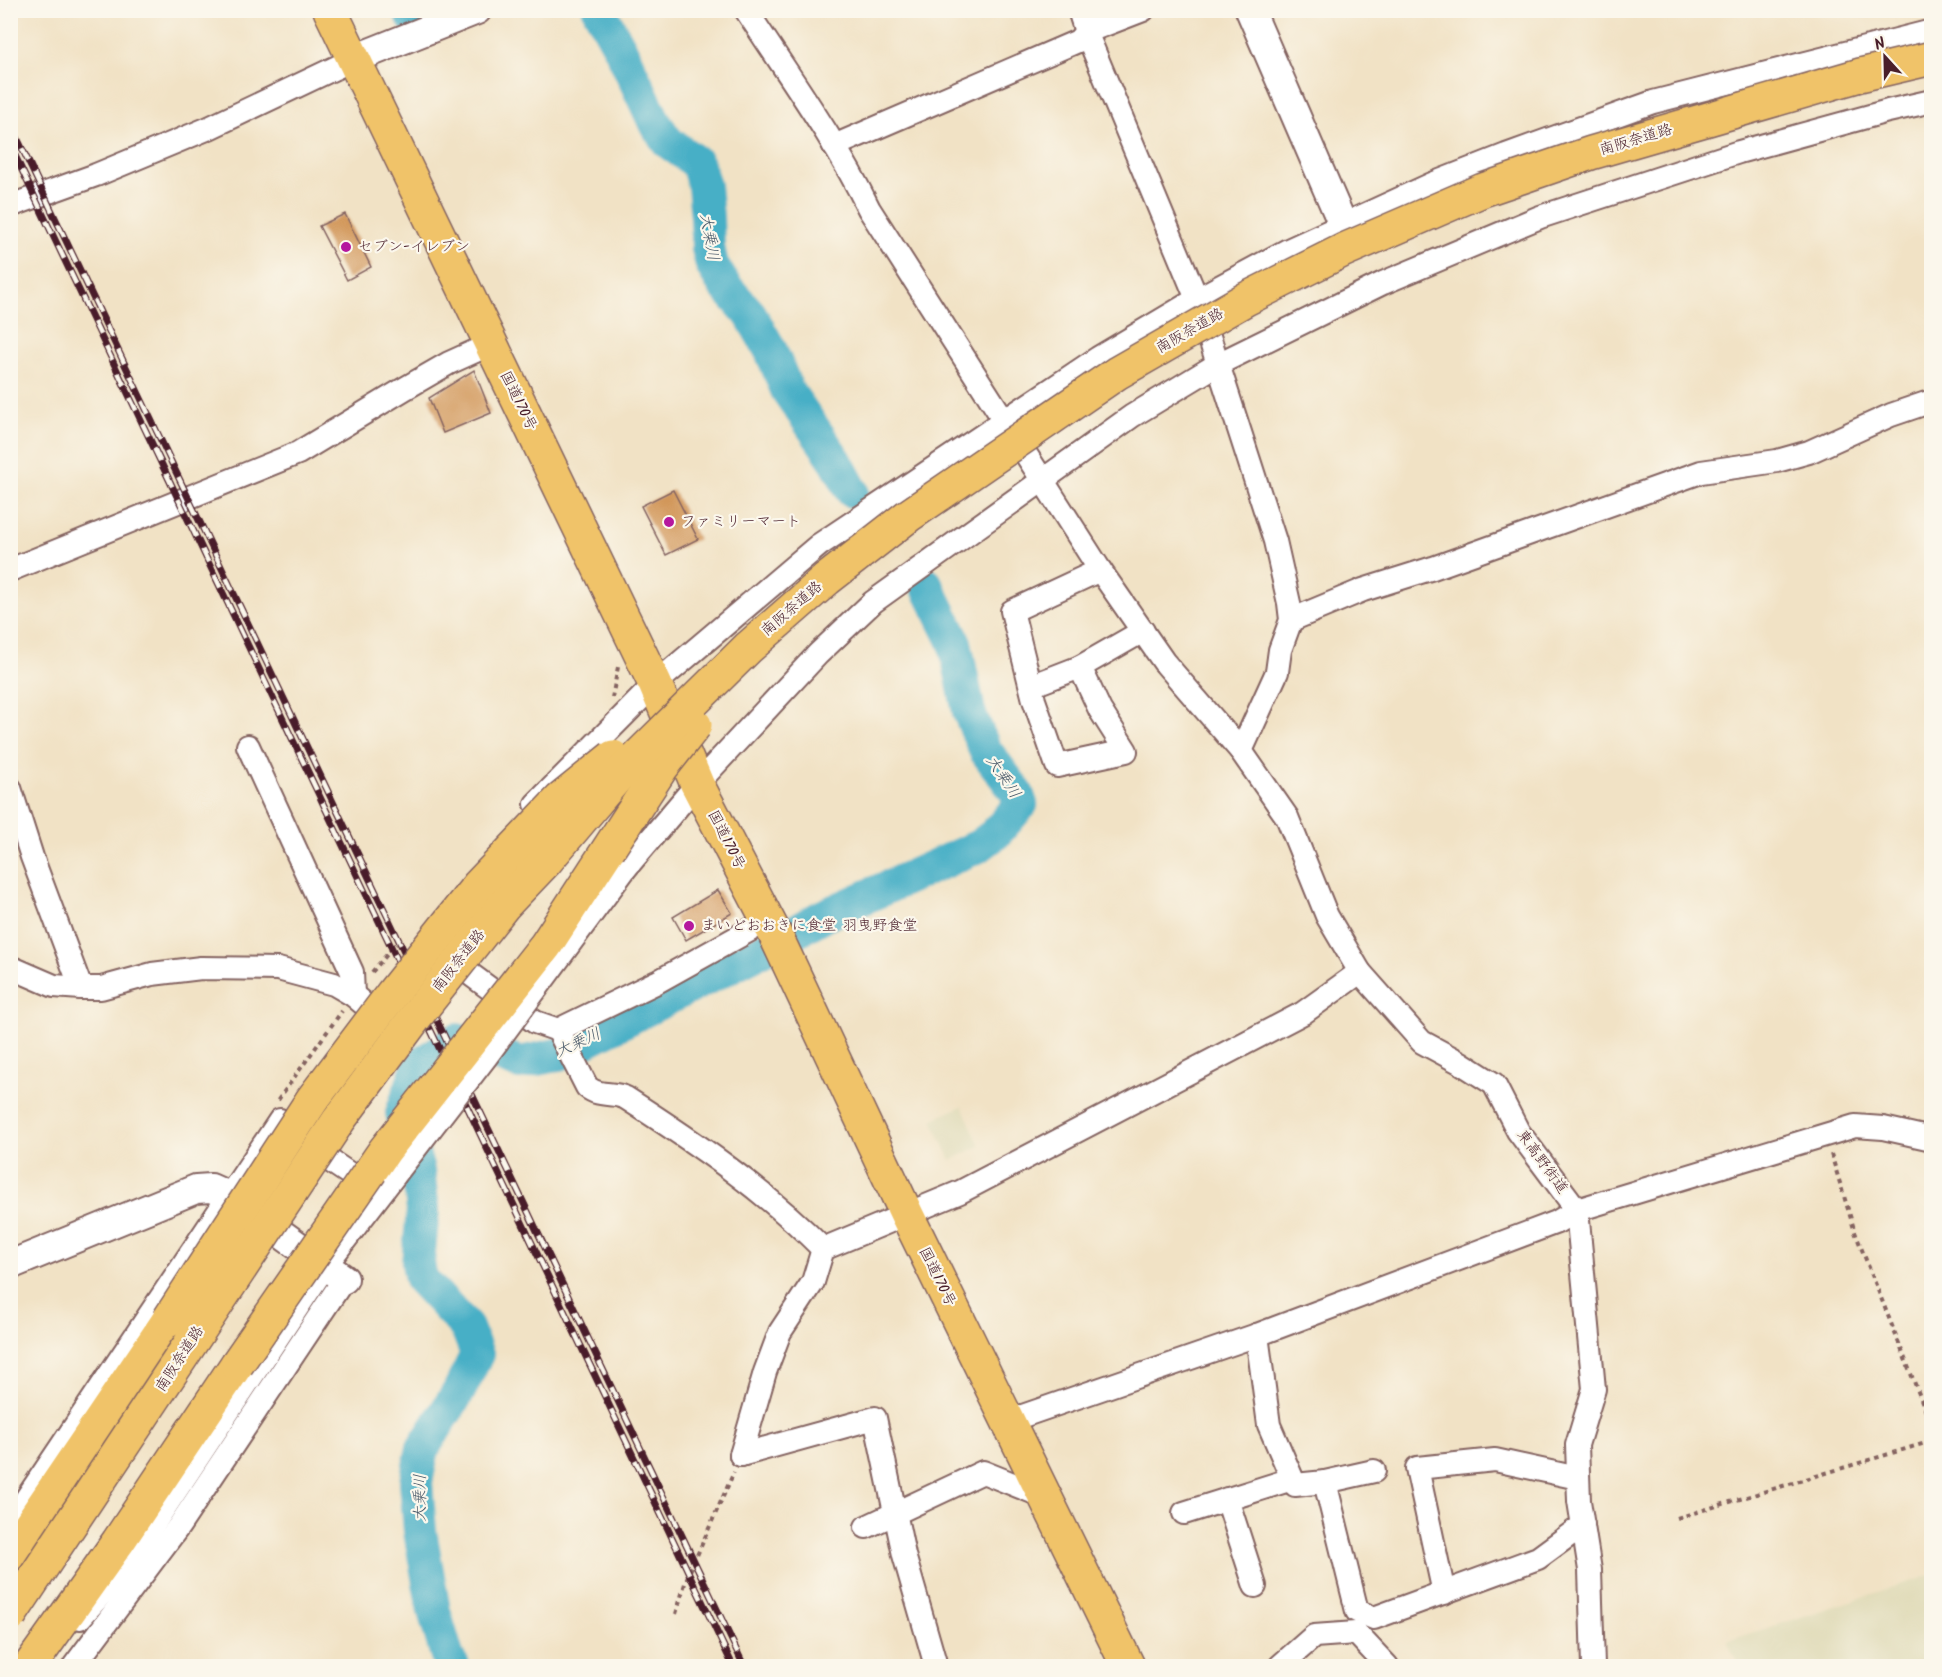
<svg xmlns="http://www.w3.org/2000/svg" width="1942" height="1677" font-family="Kalam,'Klee One',sans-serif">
  <rect width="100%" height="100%" fill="#fbf7ec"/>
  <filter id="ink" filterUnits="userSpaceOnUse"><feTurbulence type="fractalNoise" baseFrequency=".0167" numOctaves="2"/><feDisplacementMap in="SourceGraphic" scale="12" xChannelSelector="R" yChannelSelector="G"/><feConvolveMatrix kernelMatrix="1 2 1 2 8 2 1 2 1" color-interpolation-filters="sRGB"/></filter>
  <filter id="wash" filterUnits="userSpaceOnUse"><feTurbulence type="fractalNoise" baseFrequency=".008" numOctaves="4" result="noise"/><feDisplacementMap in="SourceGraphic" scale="24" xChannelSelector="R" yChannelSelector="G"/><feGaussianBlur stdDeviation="1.35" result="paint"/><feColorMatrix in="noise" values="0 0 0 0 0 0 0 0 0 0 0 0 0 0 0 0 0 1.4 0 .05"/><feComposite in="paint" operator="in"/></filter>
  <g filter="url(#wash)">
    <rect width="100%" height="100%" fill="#f1e2c5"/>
    <g fill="#e1dcba">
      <polygon points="962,1106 980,1146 951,1160 932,1120"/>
      <polygon points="1931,1575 1931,1666 1739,1666 1727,1641"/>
    </g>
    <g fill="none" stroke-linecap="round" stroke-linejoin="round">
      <g stroke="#47afc6" stroke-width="34">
        <polyline points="409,10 413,17 428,18 444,10"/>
        <polyline points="599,10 620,48 655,123 668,142 697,163 704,186 707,217 708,248 712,265 725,286 750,314 771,351 787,390 836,461 852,491"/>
        <polyline points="453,1666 448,1659 434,1611 420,1531 416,1482 423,1448 459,1391 477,1354 467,1328 421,1279 418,1263 423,1210 418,1171 402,1113 419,1065 457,1040 520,1063 560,1054 760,951 821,917 979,846 995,834 1021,804 1017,793 985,750 969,712 955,643 926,584"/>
      </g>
    </g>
    <g id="blocks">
      <g fill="#d2975a">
        <polygon points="345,214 371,267 347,280 319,226"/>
        <polygon points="474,370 491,413 443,433 429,398"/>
        <polygon points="673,490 698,539 666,555 641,506"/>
        <polygon points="718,890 732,913 686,940 673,917"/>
      </g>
    </g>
  </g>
  <g filter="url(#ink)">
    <use href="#blocks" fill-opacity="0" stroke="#846361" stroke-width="1.5"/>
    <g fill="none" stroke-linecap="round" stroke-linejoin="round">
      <defs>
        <g id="minor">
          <path d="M746,10C788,75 835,139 869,209L1100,570L1164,662L1241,751L1287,817L1327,916L1360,972L1422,1042L1461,1063L1494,1084L1518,1131L1577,1210L1594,1389L1577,1445L1579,1501L1590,1570L1593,1666"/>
          <polyline points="1079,10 1086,32 1197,299 1275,541 1289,603 1291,620 1280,650 1277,672 1241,751"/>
          <polyline points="834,146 1078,41 1086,32 1143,10"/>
          <polyline points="10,206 96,175 209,128 354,59"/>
          <polyline points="10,570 298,453 404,389 449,363 491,344"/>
          <polyline points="1291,620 1363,590 1433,568 1701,472 1777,461 1809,452 1891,415 1932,401"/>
          <polyline points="1080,667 1100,710 1126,751 1057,766 1034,700 1012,611 1100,570"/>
          <polyline points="1031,686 1080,667 1143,631"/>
          <polyline points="248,746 352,972 353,995"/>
          <polyline points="10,788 32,857 81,988"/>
          <polyline points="536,804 655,684 819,545 1098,358 1197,299 1288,250 1432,184 1506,155 1653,102 1932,31"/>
          <polyline points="625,869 697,784 818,654 873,602 1132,416 1218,364 1383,283 1540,217 1739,152 1888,111 1932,101"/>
          <polyline points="447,957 535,1022 558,1030 657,982 768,920"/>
          <polyline points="10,967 54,986 81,988 101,988 152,974 201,968 278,969 334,984 353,995 365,1005"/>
          <path d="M558,1030L587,1087C601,1098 613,1091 626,1098C696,1143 765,1190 823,1249"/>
          <polyline points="305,1144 375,1191"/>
          <polyline points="1257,1335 1269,1425 1295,1485 1325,1482 1357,1611 1374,1618 1538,1558 1583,1525"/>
          <polyline points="1008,1421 1257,1335 1557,1222 1577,1210 1855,1126 1883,1128 1932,1139"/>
          <polyline points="741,1455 765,1372 780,1332 813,1282 823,1249 960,1192 1303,1013 1360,972"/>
          <polyline points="741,1455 875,1418 904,1555 936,1666"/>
          <polyline points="1325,1482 1374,1471"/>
          <polyline points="1227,1499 1255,1586"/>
          <polyline points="1184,1513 1292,1479"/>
          <polyline points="10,1526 26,1499 280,1120"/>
          <polyline points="866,1527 983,1472 1045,1497"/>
          <polyline points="1444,1593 1417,1468 1495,1460 1578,1478"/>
          <polyline points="80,1618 124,1569 325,1266 395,1175"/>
          <polyline points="74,1666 179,1526 344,1279"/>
          <polyline points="1280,1666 1314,1636 1356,1633 1387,1666"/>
        </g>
        <g id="tertiary">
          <polyline points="1250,10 1343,225"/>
          <polyline points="354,59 477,10"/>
          <polyline points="10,1265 196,1189 211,1188 229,1196 344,1279"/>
        </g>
        <polyline id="trunk" points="330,10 655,684 697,784 774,932 907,1215 1128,1666"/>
        <g id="motorway">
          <polyline points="10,1554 168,1321"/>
          <polyline points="30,1666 118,1542 237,1364"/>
        </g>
      </defs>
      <use href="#minor" stroke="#846361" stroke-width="26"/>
      <use href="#tertiary" stroke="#846361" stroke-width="32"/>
      <use href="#trunk" stroke="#846361" stroke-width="36"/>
      <use href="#motorway" stroke="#846361" stroke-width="36"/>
      <g stroke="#846361" stroke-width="4" stroke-dasharray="4.5 4.5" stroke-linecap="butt">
        <polyline points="612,698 618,667"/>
        <polyline points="372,972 396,944"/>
        <polyline points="278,1100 342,1011"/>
        <polyline points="1831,1154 1855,1232 1932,1427"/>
        <polyline points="1677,1518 1932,1441"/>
        <polyline points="676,1614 686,1580 734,1472"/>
      </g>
      <use href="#minor" stroke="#fff" stroke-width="22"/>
      <use href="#tertiary" stroke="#fff" stroke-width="28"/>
      <use href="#trunk" stroke="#f0c369" stroke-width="33"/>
      <use href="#motorway" stroke="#f0c369" stroke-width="33"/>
      <defs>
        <g id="rail">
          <polyline points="10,123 744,1666"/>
          <polyline points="10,145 733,1666"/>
        </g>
      </defs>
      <use href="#rail" stroke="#4a1f2b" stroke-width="7"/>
      <use href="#rail" stroke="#fbf7ec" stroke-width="4.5" stroke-dasharray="14" stroke-linecap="butt"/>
      <defs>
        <polyline id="minor-bridge" points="395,1175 486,1057 625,869"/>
        <g id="motorway-bridge">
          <polyline points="168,1321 312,1100 392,994 478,886 561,799 613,757"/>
          <polyline points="237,1364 385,1150 546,945 662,767 695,725"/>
          <polyline points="10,1615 339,1120 417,1015 504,905 546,861 616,778 748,648 827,579 908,516 1117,373 1246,299 1344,250 1483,190 1591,153 1860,75 1932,58"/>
        </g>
      </defs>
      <use href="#minor-bridge" stroke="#846361" stroke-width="26" stroke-linecap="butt"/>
      <use href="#motorway-bridge" stroke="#846361" stroke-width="36" stroke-linecap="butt"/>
      <use href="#minor-bridge" stroke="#fff" stroke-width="22"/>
      <use href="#motorway-bridge" stroke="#f0c369" stroke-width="33"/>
    </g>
  </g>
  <g fill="#b5179e" stroke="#fbf7ec" stroke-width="2">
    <circle cx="346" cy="247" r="6"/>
    <circle cx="669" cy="522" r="6"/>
    <circle cx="689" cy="926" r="6"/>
  </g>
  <g text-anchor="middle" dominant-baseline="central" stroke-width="4.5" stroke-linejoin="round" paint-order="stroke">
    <g font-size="15" fill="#4a1f2b" stroke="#fbf7ec">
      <text transform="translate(1636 140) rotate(-17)">南阪奈道路</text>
      <text transform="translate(1190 331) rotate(-30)">南阪奈道路</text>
      <text transform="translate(518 401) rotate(64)">国道170号</text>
      <text transform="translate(792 609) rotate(-41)">南阪奈道路</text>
      <text transform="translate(726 840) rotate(63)">国道170号</text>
      <text transform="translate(459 961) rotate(-52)">南阪奈道路</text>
      <text transform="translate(1542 1162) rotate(54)">東高野街道</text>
      <text transform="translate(937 1277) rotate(64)">国道170号</text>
      <text transform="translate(180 1359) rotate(-57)">南阪奈道路</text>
    </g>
    <g font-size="15" fill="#4a1f2b" stroke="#fbf7ec" text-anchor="start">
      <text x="358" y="247">セブン-イレブン</text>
      <text x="681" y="522">ファミリーマート</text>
      <text x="701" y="926">まいどおおきに食堂 羽曳野食堂</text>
    </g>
    <g font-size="16" font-style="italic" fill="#495969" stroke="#fbf7ec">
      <text transform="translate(709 237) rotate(80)">大乗川</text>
      <text transform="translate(1003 777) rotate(56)">大乗川</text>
      <text transform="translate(578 1043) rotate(-25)">大乗川</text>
      <text transform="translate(420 1498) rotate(-90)">大乗川</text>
    </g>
  </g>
  <rect width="1942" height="1677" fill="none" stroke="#fbf7ec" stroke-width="36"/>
  <g transform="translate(1885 57) rotate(338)" stroke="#fbf7ec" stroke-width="4.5" paint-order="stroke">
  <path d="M0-4.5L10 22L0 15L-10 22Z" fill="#4a1f2b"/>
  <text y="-9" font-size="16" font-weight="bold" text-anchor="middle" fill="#4a1f2b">N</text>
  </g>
</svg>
